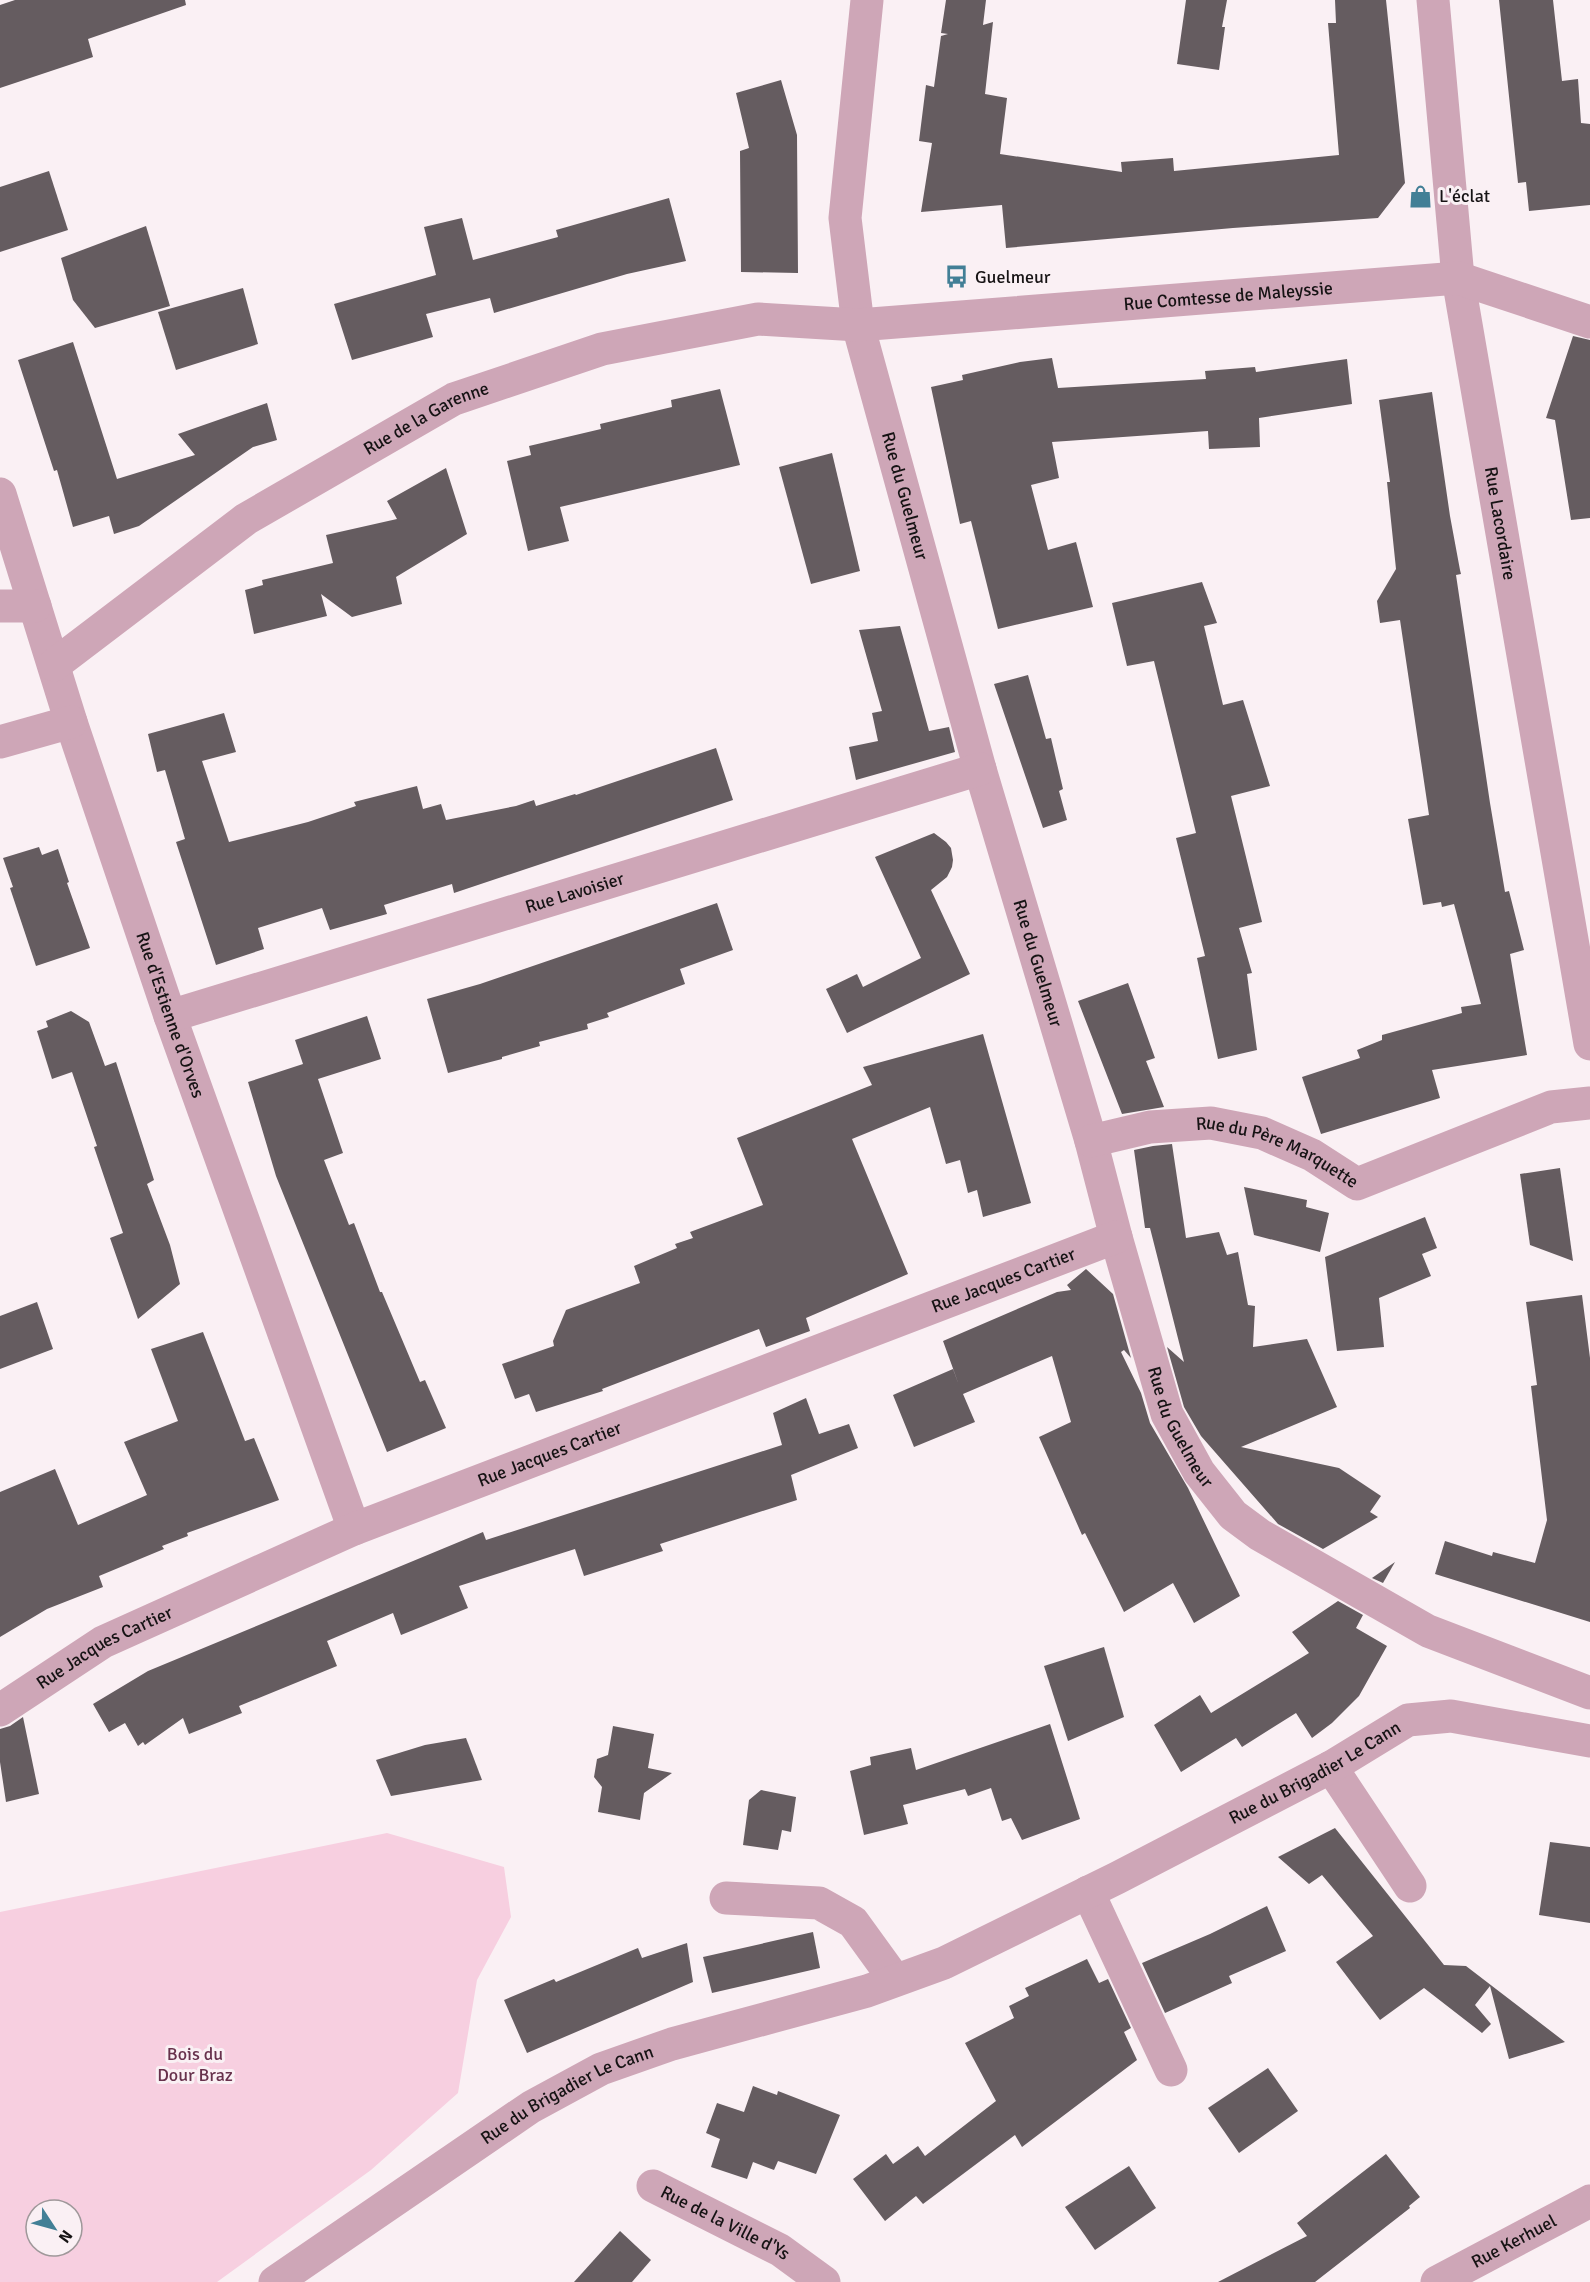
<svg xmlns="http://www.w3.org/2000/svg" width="1590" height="2282" font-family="Signika,sans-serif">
  <rect width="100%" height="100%" fill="#faf0f4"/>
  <path fill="#f7cfe0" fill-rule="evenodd" d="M387,1833L504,1867L511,1917L477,1980L458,2093L371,2170L217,2282H0V1912ZM36,2210H72V2246H36Z"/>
  <g fill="#655c60">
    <polygon points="15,0 185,0 186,5 88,39 93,57 0,88 0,5"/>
    <polygon points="946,0 986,0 983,25 993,22 985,94 1007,98 1000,154 1122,172 1121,162 1173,158 1174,171 1339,155 1328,23 1336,23 1335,0 1386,0 1405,183 1378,218 1233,228 1006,248 1002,205 921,212 932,143 919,141 926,85 934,87 941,36 948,34 941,33"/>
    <polygon points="1186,0 1227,0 1222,27 1225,27 1219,70 1177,64"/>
    <polygon points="1499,0 1553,0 1562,81 1578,79 1581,123 1590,124 1590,205 1529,211 1526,182 1518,183"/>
    <polygon points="781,80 797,135 798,273 741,272 740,151 749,148 736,93"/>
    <polygon points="49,171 68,230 0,252 0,187"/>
    <polygon points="669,198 686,261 627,274 494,313 490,298 426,314 433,337 352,360 334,304 436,275 424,227 462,218 473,260 558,237 556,230"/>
    <polygon points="146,226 170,306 95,328 73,300 61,258"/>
    <polygon points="243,288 258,344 176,370 158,312"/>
    <polygon points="1573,336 1590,340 1590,518 1571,520 1555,420 1546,418"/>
    <polygon points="73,342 117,479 195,455 178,434 267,403 277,440 253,447 139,526 114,534 109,516 73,527 57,470 54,471 18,360"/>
    <polygon points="1052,358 1058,388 1206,379 1205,371 1255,367 1256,372 1347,359 1352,404 1259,418 1260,447 1209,449 1208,431 1052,442 1059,478 1031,485 1048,550 1076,542 1093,607 998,629 971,521 960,524 931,387 963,380 962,375 1020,362"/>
    <polygon points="720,389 740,465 560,507 569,541 528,551 507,461 531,455 529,446 601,429 600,424 672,407 671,400"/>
    <polygon points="1432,392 1450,516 1460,570 1461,574 1456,575 1490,803 1505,892 1509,891 1524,950 1510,954 1527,1055 1432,1070 1440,1098 1321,1134 1302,1077 1360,1058 1357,1050 1382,1040 1382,1035 1462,1013 1461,1007 1481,1004 1454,904 1442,907 1441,902 1423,905 1408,819 1429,815 1400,620 1380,623 1377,601 1396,569 1387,482 1390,482 1379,400"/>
    <polygon points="832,453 860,571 811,584 779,467"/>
    <polygon points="446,468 467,534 396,577 402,604 352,617 321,594 327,616 254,634 245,590 263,585 262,580 333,563 326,535 397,519 387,501"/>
    <polygon points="1202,582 1217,623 1204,626 1223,705 1243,700 1270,786 1231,796 1262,922 1239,928 1252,973 1247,974 1257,1050 1218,1059 1197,958 1205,956 1176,838 1196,833 1154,661 1127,666 1112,603"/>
    <polygon points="900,626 929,731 949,727 955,752 856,780 849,747 878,741 872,713 882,711 859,630"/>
    <polygon points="1028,675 1046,739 1051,738 1063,789 1059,791 1067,820 1043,828 994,684"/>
    <polygon points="224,713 236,752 202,761 229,842 308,822 356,806 354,802 417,786 423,809 441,804 446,820 516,806 534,800 536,806 575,794 576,795 716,748 733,800 454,893 452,884 384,905 387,914 330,930 322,908 258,928 264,949 216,965 176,842 185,839 165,770 157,772 148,734"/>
    <polygon points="934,833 946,842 951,848 953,860 952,867 947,877 931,890 970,974 847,1033 826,989 857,974 863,987 921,958 875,857"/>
    <polygon points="39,847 42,855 58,849 69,882 67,883 90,948 36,966 10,888 13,887 3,858"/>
    <polygon points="717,903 733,950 680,969 685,984 607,1013 609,1017 587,1024 588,1029 539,1042 540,1046 502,1057 502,1059 448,1073 427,999 480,984"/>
    <polygon points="1128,983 1155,1058 1146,1061 1164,1107 1122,1114 1078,1001"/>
    <polygon points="71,1011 89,1022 105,1066 116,1062 154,1180 147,1184 170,1245 180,1284 138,1319 110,1238 123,1233 94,1147 97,1146 72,1072 52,1079 37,1031 48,1027 46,1021"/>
    <polygon points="367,1016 381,1059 318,1079 343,1153 324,1160 349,1225 354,1223 380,1292 382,1292 420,1382 425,1380 446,1428 387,1452 276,1176 248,1082 303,1064 295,1040"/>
    <polygon points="983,1034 1031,1203 983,1217 977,1190 968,1193 960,1160 946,1164 930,1107 852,1139 908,1274 806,1318 810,1331 766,1347 759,1329 602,1389 603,1391 536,1412 529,1394 515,1399 502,1364 554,1346 553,1341 566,1310 640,1283 634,1266 677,1248 675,1244 693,1238 690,1232 763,1205 737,1138 872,1085 863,1067"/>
    <polygon points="1172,1144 1186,1238 1219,1232 1227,1255 1238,1252 1248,1305 1255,1306 1253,1347 1307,1339 1337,1407 1241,1447 1339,1468 1381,1496 1370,1512 1378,1517 1323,1549 1278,1524 1201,1436 1184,1407 1167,1347 1184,1362 1150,1228 1145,1228 1134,1150 1153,1146"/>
    <polygon points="1560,1168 1568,1225 1573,1261 1530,1245 1520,1174"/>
    <polygon points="1244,1187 1307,1200 1306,1207 1329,1213 1320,1252 1254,1235"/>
    <polygon points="1425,1217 1437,1248 1422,1254 1431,1276 1379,1298 1384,1347 1337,1351 1325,1257"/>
    <polygon points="1086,1269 1113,1294 1131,1358 1124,1350 1121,1352 1141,1393 1150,1423 1188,1488 1240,1596 1194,1623 1173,1583 1124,1612 1085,1533 1082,1535 1039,1437 1071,1422 1052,1356 963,1394 975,1422 914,1447 893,1395 953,1369 959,1385 943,1341 1057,1292 1071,1290 1067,1285"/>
    <polygon points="1582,1295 1590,1358 1590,1622 1435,1574 1445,1541 1492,1556 1493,1552 1535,1563 1547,1520 1531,1386 1537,1385 1526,1302"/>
    <polygon points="37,1302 53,1349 0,1369 0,1316"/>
    <polygon points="203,1332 245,1441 254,1438 279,1500 187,1533 188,1536 162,1546 164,1549 99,1576 103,1587 47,1609 0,1637 0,1492 55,1469 78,1525 147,1495 124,1442 178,1421 151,1349"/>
    <polygon points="806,1398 819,1434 849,1424 858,1448 791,1475 797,1500 660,1544 663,1551 584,1576 575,1549 459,1586 468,1608 401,1635 393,1613 327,1641 337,1666 239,1706 242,1713 189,1734 183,1718 145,1745 143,1742 138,1746 125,1723 109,1732 93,1704 148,1671 483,1532 486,1540 782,1445 773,1413"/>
    <polygon points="1395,1562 1383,1583 1372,1578"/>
    <polygon points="1338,1601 1363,1615 1356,1628 1387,1646 1359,1696 1332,1723 1312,1738 1296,1713 1242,1747 1236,1738 1181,1772 1154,1725 1200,1695 1211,1713 1309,1653 1292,1632"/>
    <polygon points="1104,1647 1124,1717 1068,1741 1044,1666"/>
    <polygon points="23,1717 39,1794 6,1802 0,1762 0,1729 10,1726"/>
    <polygon points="1050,1724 1080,1819 1022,1840 1011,1818 1002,1821 991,1788 968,1796 965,1789 903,1805 908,1824 864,1835 850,1771 871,1765 870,1757 911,1748 916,1770"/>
    <polygon points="613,1726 654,1734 648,1768 672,1773 644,1793 640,1820 598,1812 602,1787 594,1777 597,1759 608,1755"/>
    <polygon points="466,1738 482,1780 391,1796 376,1760 425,1745"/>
    <polygon points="761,1790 796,1797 791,1832 782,1830 778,1850 743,1845 749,1800"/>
    <polygon points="1335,1828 1444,1965 1466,1966 1565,2042 1509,2059 1490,1986 1475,2005 1491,2024 1482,2033 1424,1988 1380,2020 1336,1962 1373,1936 1322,1875 1309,1884 1278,1857"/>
    <polygon points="1550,1842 1590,1847 1590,1923 1539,1915"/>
    <polygon points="1267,1906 1286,1951 1229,1976 1232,1983 1165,2013 1142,1963 1210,1934"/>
    <polygon points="813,1932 820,1968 712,1993 703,1957"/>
    <polygon points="687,1943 693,1982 527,2053 504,2000 554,1979 556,1982 638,1948 642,1958"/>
    <polygon points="1087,1959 1099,1983 1108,1979 1131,2028 1124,2032 1137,2060 1022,2147 1015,2135 923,2204 916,2196 885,2221 853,2179 886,2154 893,2164 918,2146 925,2156 996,2101 965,2043 1014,2018 1009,2006 1029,1996 1025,1988"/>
    <polygon points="1268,2068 1298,2111 1239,2153 1208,2108"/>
    <polygon points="753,2086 777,2095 778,2091 840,2115 816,2174 778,2161 774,2170 753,2162 747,2179 711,2167 720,2139 706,2133 717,2103 744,2112"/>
    <polygon points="1386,2154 1420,2197 1409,2206 1410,2208 1315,2282 1218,2282 1307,2236 1297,2223"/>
    <polygon points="1129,2166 1156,2208 1095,2250 1065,2207"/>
    <polygon points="620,2231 651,2260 632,2282 574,2282"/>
  </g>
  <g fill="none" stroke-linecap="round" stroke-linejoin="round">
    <g stroke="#cea6b7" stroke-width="33">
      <path id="s1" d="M867,0L845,218L858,325L980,769L1091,1141L1116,1237L1167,1414L1199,1472L1233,1515L1260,1535L1428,1631L1590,1693"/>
      <path id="s2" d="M1433,0L1458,278L1590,1044"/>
      <path id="s3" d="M0,494L71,722L170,1016L354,1529"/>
      <polyline points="0,606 35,606"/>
      <path id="s4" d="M54,665L246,519L454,399L602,349L758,319L858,325L1458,278L1590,322"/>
      <polyline points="0,742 71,722"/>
      <path id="s5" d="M170,1016L980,769"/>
      <path id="s6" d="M1091,1141L1150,1127L1211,1123L1262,1133L1312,1155L1357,1184L1551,1107L1590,1103"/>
      <path id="s7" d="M0,1710L103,1642L354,1529L1116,1237"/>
      <polyline points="1331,1767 1410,1886"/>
      <polyline points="1088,1892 1171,2070"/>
      <polyline points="726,1898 819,1903 853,1922 895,1980"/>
      <path id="s8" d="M653,2186L780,2250L824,2282"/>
      <path id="s9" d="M275,2282L531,2107L601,2069L672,2044L867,1991L944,1963L1117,1878L1331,1767L1408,1720L1451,1716L1590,1741"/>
      <path id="s10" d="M1437,2282L1590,2201"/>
    </g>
  </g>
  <defs>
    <symbol id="shop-bare" viewBox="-9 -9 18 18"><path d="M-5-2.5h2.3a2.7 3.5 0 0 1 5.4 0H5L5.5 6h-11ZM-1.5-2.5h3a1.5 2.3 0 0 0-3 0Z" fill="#427f96" stroke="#faf0f4" stroke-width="2.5" paint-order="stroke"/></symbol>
    <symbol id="bus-bare" viewBox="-9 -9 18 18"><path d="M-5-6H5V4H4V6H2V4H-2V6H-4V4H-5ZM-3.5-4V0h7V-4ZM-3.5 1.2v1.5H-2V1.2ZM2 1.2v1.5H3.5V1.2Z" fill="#427f96" stroke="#faf0f4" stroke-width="2.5" paint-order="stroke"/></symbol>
  </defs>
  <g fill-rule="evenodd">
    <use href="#shop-bare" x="1404" y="180" width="33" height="33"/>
    <use href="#bus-bare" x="940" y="260" width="33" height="33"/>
  </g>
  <g text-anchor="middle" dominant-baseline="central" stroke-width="6" stroke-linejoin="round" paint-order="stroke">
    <g font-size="18" fill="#161314" stroke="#faf0f4" text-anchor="start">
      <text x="1439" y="196">L'éclat</text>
      <text x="975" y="277">Guelmeur</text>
    </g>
    <g font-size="18" fill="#161314" stroke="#faf0f4">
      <text stroke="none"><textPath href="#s4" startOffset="1268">Rue Comtesse de Maleyssie</textPath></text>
      <text stroke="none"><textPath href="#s4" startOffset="448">Rue de la Garenne</textPath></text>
      <text stroke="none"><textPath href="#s1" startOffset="504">Rue du Guelmeur</textPath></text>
      <text stroke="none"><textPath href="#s2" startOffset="528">Rue Lacordaire</textPath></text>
      <text stroke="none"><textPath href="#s5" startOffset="423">Rue Lavoisier</textPath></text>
      <text stroke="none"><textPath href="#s1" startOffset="990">Rue du Guelmeur</textPath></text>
      <text stroke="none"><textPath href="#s3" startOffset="548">Rue d'Estienne d'Orves</textPath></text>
      <text stroke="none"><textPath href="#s6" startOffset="194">Rue du Père Marquette</textPath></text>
      <text stroke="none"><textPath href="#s7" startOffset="1094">Rue Jacques Cartier</textPath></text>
      <text stroke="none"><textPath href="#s1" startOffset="1476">Rue du Guelmeur</textPath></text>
      <text stroke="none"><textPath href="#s7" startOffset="608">Rue Jacques Cartier</textPath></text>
      <text stroke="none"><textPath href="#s7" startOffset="122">Rue Jacques Cartier</textPath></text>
      <text stroke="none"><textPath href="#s9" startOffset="1166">Rue du Brigadier Le Cann</textPath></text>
      <text stroke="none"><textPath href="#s9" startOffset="348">Rue du Brigadier Le Cann</textPath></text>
      <text stroke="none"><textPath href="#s8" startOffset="81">Rue de la Ville d'Ys</textPath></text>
      <text stroke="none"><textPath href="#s10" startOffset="87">Rue Kerhuel</textPath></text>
    </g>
    <g font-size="18" fill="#67314c" stroke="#faf0f4">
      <text x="195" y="2054">Bois du<tspan x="195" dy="21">Dour Braz</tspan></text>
    </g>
  </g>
  <g transform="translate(54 2228) rotate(126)"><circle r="28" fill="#faf0f4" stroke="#9f989a" stroke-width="1.5"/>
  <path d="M0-4.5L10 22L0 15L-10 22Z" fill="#427f96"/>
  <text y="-9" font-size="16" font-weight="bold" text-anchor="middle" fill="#161314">N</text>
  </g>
</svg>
